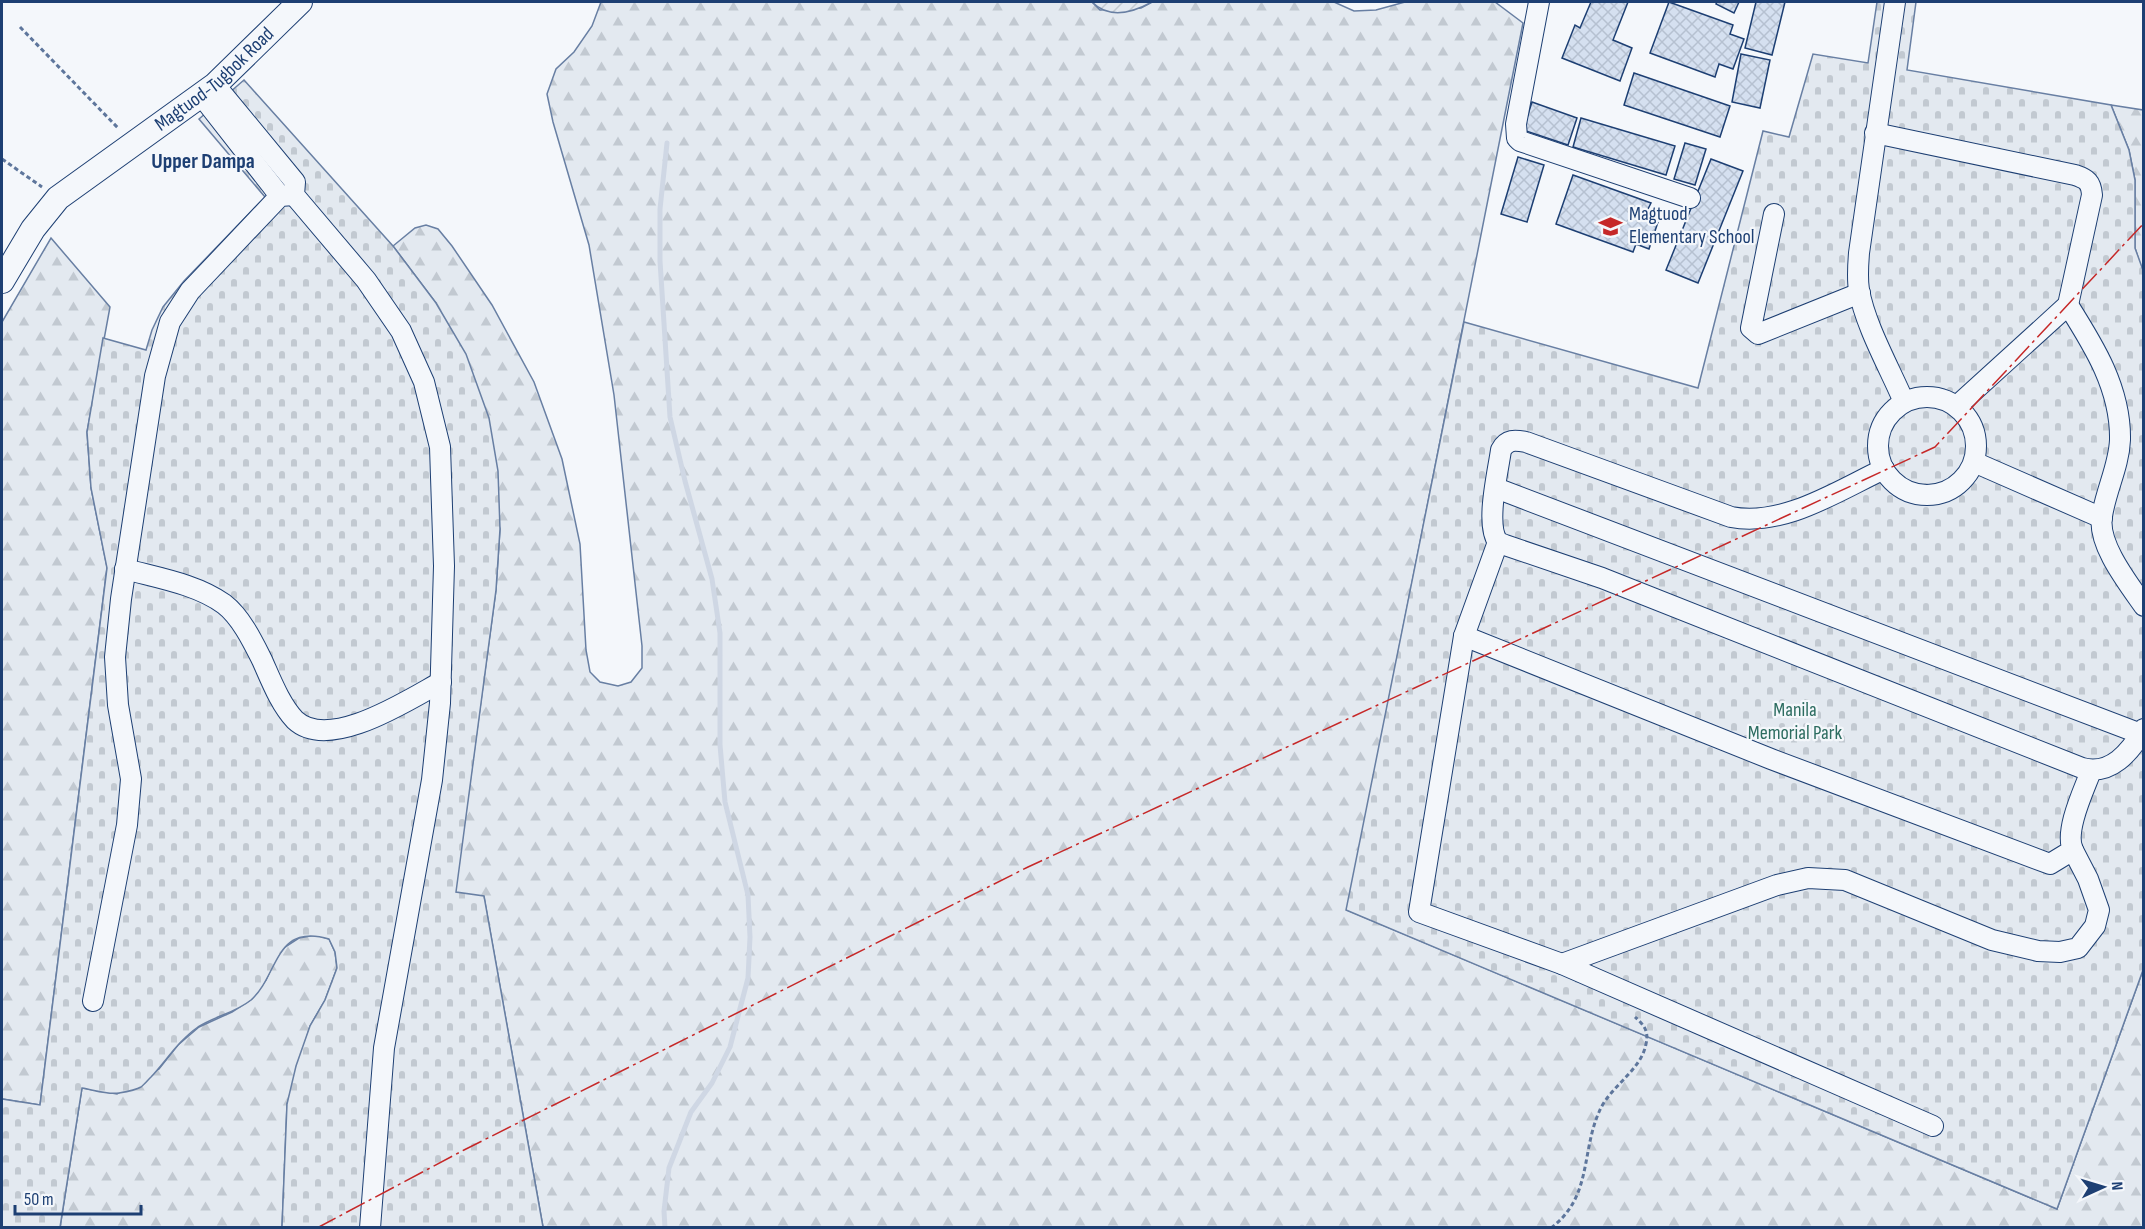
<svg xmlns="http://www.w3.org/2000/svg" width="2145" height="1229" font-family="'Sofia Sans Condensed',sans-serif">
  <defs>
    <pattern id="forest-firs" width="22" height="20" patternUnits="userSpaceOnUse" patternTransform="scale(1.5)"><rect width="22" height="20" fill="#e3e9f0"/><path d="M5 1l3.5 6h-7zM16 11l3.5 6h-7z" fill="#c2c9d1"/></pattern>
    <pattern id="cemetery-stones" width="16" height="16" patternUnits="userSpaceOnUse" patternTransform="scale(1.5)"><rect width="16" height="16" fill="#e3e9f0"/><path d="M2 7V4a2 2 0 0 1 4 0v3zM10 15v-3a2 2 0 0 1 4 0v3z" fill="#c2c9d1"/></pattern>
    <pattern id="garden-furrows" width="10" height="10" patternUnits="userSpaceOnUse" patternTransform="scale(1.5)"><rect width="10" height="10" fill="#e3e9f0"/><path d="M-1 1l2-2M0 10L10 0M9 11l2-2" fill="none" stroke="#c2c9d1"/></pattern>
    <pattern id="building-cross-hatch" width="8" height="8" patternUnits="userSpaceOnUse" patternTransform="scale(1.5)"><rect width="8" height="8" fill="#d5e0f0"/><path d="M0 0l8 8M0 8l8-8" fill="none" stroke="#b6c1d1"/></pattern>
  </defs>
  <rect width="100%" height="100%" fill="#f4f7fb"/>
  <g fill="url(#forest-firs)" stroke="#687fa3" stroke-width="1.5">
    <polygon points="601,2 1092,2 1100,10 1141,8 1152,2 1334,2 1354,11 1376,10 1405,2 1495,2 1523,23 1347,910 2057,1209 2143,970 2143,1227 543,1227 484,897 455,893 496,590 500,529 436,303 393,246 415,228 426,225 438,229 452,246 492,305 534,382 562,459 580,544 586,650 590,672 600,682 618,686 631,682 642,668 642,646 614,395 589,245 553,122 547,94 556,69 574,52 592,26"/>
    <polygon points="2111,105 2143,110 2143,273 2135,248 2135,180 2129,150"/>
    <polygon points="51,238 110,307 87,432 91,488 107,567 40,1105 2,1099 2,322"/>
    <polygon points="316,935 329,939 335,952 337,968 325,1000 310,1026 287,1104 282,1227 60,1228 82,1088 117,1094 159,1069 178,1045 199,1027 232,1012 252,999 266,980 276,958 285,947 299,938"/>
  </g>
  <g fill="url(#cemetery-stones)" stroke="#687fa3" stroke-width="1.5">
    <polygon points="1877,2 1916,2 1907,70 2111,105 2129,150 2135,180 2135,248 2144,273 2143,970 2057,1209 1346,910 1464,322 1698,388 1763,131 1789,137 1813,54 1868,63"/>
    <path d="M244,80L393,246L436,303L466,354L489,418L498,471L500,529L496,590L456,892L484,896L543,1227H282L287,1104L296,1066L310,1026L325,1000L337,968L335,952L329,939C274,923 279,975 251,1000C235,1013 215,1016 198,1027C179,1040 166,1061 151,1077C148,1080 144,1085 141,1087C136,1090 125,1092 119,1093C108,1095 94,1090 82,1088L60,1227H2V1099L40,1105L107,568L91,488L87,432L103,338L146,350L152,330L163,307L184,281L265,197L199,119Z"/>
  </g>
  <path fill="url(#garden-furrows)" stroke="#687fa3" stroke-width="1.5" d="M1092,2H1152C1132,13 1109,19 1092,2Z"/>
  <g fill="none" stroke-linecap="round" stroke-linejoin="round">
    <g stroke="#cfd7e4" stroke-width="5">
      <polyline points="665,1228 664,1211 669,1168 691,1112 712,1083 730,1047 748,978 750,937 748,895 725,802 720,745 720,633 712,579 685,481 670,417 660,261 660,209 667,143"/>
      <polyline points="1302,1228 1302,1227"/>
    </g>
  </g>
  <g fill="url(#building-cross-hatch)" stroke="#1d3f73" stroke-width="1.5">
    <polygon points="1591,2 1628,2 1613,40 1632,48 1620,81 1562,58 1575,25 1580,28"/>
    <polygon points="1669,2 1733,25 1730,34 1744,39 1733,69 1719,64 1715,77 1650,53"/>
    <polygon points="1717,2 1739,2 1734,13 1716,4"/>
    <polygon points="1756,2 1785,2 1772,55 1745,48"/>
    <polygon points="1741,54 1770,60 1760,108 1732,102"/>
    <polygon points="1634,73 1730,106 1720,137 1624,105"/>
    <polygon points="1532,102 1577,118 1568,145 1523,130"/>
    <polygon points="1581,118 1675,146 1666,175 1573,147"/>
    <polygon points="1685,143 1706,149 1695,185 1674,179"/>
    <polygon points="1518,157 1544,165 1527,222 1501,214"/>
    <polygon points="1711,159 1743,171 1698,283 1666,270"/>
    <polygon points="1573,175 1651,203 1647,211 1660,216 1649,249 1636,244 1633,252 1556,224"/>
  </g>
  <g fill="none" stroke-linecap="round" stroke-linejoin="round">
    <defs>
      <g id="minor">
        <polyline points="1539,2 1516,124 1517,138 1520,141 1690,198"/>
        <path d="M1895,2L1859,253C1858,266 1857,278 1859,290C1865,325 1890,369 1904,402"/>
        <polyline points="215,85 295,182 294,195 366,280 401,331 424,382 440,447 444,566 440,703 432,780 384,1048 370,1228"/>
        <polyline points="201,95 280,196"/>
        <path d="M1875,133L2075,175C2087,179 2091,182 2092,195L2068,305L1957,406"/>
        <polyline points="1774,214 1751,328 1758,334 1860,293"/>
        <path d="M2068,305C2094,346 2121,389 2120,440C2119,466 2106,490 2102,516C2097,544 2128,583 2144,606"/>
        <circle cx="1927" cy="446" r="49"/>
        <polyline points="1974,462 2102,518"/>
        <path d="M1884,469C1837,491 1784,527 1731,517L1526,442C1515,440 1507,439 1501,450C1498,472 1485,525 1498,542L1505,545L1602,578L2082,768C2111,776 2130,752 2144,729"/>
        <polyline points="1496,488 2141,734"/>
        <polyline points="1498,542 1464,636 1419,912 1562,964 1933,1126"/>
        <path d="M125,569C158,578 196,584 224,604C241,617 253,642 262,660C271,680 280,704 295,720C329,752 408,700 441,682"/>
        <path d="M1464,636L1771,759L2050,864L2073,850C2064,831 2084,790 2091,771"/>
        <polyline points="1562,964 1777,885 1808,878 1845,880 1992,940 2038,951 2060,952 2078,948 2095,926 2099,910 2088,879 2073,850"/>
        <polyline points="93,1001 127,825 131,779 118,705 115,657 121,599 155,376 170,322 190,291 280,196 294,195"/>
      </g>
      <g id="major">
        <path id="s1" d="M2,281L33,229L58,198L215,85L300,2"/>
      </g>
    </defs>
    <use href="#minor" stroke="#1d3f73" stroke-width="22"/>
    <use href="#major" stroke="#1d3f73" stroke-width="26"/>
    <g stroke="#5e769c" stroke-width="3" stroke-dasharray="4.5 3" stroke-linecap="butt">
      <polyline points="20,27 119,129"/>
      <polyline points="2,159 42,187"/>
      <path d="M1551,1228C1592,1197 1581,1153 1599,1112C1609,1087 1641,1071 1646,1044C1649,1031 1644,1025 1635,1017"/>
    </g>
    <use href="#minor" stroke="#f4f7fb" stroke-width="20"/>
    <use href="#major" stroke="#f4f7fb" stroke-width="24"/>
    <polyline stroke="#c62828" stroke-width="1.5" stroke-dasharray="21 4.5 3 4.5" stroke-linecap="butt" points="317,1228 464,1150 1028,867 1935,447 2144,223"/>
  </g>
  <defs>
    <symbol id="school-bare" viewBox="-9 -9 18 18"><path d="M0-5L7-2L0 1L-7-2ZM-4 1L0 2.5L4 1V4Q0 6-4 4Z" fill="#c62828" stroke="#f4f7fb" stroke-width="2.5" paint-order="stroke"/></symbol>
  </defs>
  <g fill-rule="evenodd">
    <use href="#school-bare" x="1594" y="210" width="33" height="33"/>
  </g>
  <g text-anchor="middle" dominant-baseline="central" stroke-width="4.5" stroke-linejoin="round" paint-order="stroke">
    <g font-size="20" fill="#1d3f73" stroke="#f4f7fb">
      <text stroke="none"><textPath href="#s1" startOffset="297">Magtuod-Tugbok Road</textPath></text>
    </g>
    <g font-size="20" fill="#1d3f73" stroke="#f4f7fb" text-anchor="start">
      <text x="1629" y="214">Magtuod<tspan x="1629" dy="23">Elementary School</tspan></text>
    </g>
    <g font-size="20" fill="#2c6c60" stroke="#f4f7fb">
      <text x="1795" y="710">Manila<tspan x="1795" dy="23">Memorial Park</tspan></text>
    </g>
    <g font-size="22" font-weight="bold" fill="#1d3f73" stroke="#f4f7fb">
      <text x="203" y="161">Upper Dampa</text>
    </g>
  </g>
  <rect width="2145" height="1229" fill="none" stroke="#1d3f73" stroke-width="6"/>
  <g transform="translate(2103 1187) rotate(86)" stroke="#f4f7fb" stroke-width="4.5" paint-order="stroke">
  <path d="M0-4.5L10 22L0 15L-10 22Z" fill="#1d3f73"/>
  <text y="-9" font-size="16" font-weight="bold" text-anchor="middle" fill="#1d3f73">N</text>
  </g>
  <path d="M15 1205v9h126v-9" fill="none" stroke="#1d3f73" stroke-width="3"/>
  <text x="24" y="1205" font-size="18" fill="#1d3f73" stroke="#f4f7fb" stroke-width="4.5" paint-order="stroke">50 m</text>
</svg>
